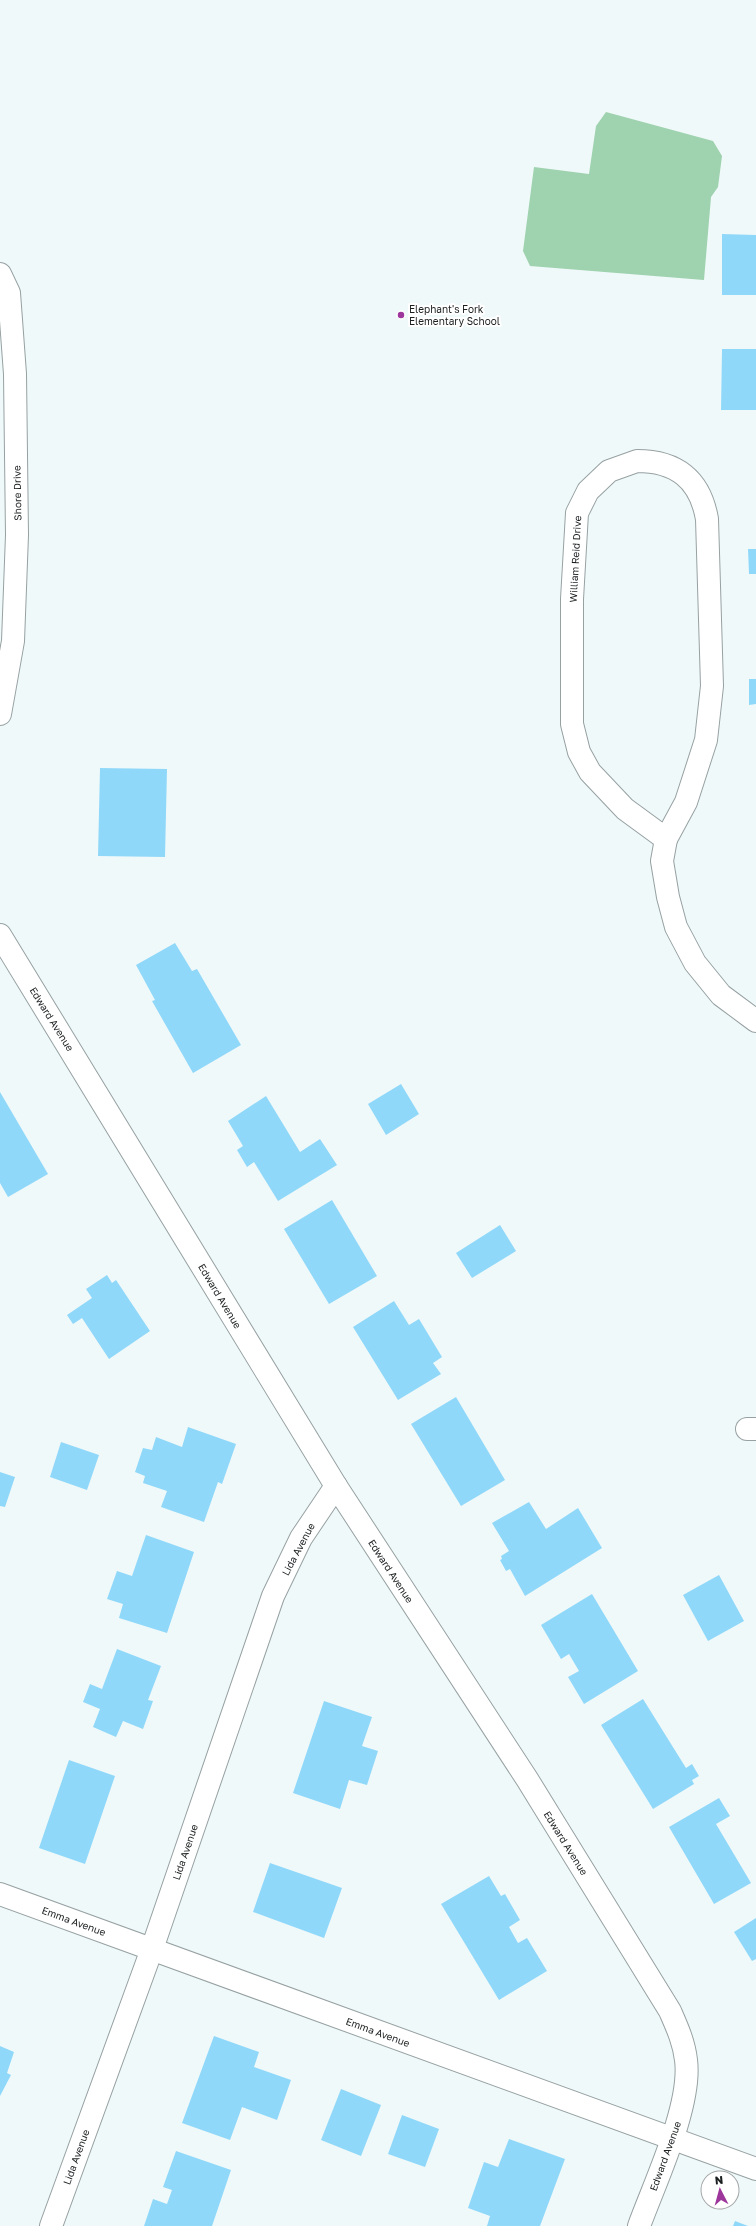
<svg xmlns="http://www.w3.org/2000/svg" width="756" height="2226" font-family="'Golos Text',sans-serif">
  <rect width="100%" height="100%" fill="#eff9fa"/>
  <polygon fill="#9fd2ae" points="606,112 713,141 722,156 718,187 711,197 704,280 530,266 523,251 534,167 589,174 596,126"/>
  <g fill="#90d8f9">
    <polygon points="722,234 756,235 756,295 722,295"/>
    <polygon points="722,349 756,349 756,410 721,410"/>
    <polygon points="748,549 756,549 756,574 749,574"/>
    <polygon points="749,679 756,679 756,704 749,705"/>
    <polygon points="100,768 167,769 165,857 98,856"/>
    <polygon points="175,943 192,971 197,969 241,1045 193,1073 152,1001 155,1000 136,965"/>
    <polygon points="401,1084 419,1114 386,1135 368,1104"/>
    <polygon points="0,1092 48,1174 8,1197 0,1183"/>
    <polygon points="266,1096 300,1152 320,1139 337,1165 278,1201 254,1162 247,1167 237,1150 243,1146 228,1121"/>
    <polygon points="332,1200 377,1276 329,1304 284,1229"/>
    <polygon points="500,1225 516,1251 472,1278 456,1253"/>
    <polygon points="107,1275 112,1283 116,1280 150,1331 109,1359 82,1318 73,1324 67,1315 92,1298 86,1289"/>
    <polygon points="394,1301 409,1325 419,1319 442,1357 433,1363 441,1374 398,1400 353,1327"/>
    <polygon points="456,1397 505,1480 461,1506 411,1424"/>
    <polygon points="188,1427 236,1444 222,1484 218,1482 204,1522 161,1507 167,1491 143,1483 145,1476 135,1472 143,1448 152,1450 156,1437 182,1447"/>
    <polygon points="61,1442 99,1455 87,1490 50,1477"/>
    <polygon points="0,1472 15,1477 5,1507 0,1506"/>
    <polygon points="529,1502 546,1529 578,1508 602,1548 525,1596 510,1569 506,1571 500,1560 502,1559 501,1556 509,1551 492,1523"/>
    <polygon points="146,1535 194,1552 167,1633 119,1618 123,1604 107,1599 117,1571 132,1576"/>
    <polygon points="719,1575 744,1621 708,1641 683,1595"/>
    <polygon points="592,1594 638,1671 584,1704 568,1677 579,1671 569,1654 561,1659 541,1625"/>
    <polygon points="117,1649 161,1666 148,1700 153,1701 143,1729 123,1721 116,1737 93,1727 100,1709 83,1702 90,1684 102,1689"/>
    <polygon points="643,1699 686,1768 692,1764 699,1776 692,1780 694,1784 653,1809 601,1725"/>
    <polygon points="324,1701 372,1717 362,1746 378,1751 367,1785 349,1780 340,1809 293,1793"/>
    <polygon points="69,1760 115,1776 85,1864 39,1848"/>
    <polygon points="719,1798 730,1816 716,1824 751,1883 714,1904 669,1827"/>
    <polygon points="270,1863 342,1888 324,1938 253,1912"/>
    <polygon points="489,1876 501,1896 505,1894 520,1920 509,1927 518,1943 527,1938 547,1971 499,2000 441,1904"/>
    <polygon points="756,1918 756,1959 752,1961 734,1932"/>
    <polygon points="214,2036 259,2052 254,2067 291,2080 277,2120 242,2107 230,2140 182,2123"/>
    <polygon points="0,2046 14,2052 7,2073 11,2075 0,2096"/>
    <polygon points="341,2089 381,2105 361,2156 321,2140"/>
    <polygon points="402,2115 439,2129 425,2167 388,2154"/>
    <polygon points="509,2139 565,2159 540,2226 487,2226 490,2216 468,2208 484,2162 498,2167"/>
    <polygon points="176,2151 231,2170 212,2226 144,2226 153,2199 167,2204 172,2190 163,2187"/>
    <polygon points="735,2221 748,2226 733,2226"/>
  </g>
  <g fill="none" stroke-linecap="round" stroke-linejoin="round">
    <defs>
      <g id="minor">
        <polyline points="0,274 9,293 15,374 17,535 13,641 0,714"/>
        <path d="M637,461C676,461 700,479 707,519L712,686L706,740L686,802L666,839L625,809L590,772L579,752L572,724V599L577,513L588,491L609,471Z"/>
        <polyline points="666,839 662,861 668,897 676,927 695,963 721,995 756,1021"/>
        <path d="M0,935L336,1486L527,1779L670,2011C677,2027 684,2042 686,2060C692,2105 655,2182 639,2226"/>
        <polyline points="747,1429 756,1429"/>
        <polyline points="0,1894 756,2169"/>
        <polyline points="51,2226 152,1949 273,1596 301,1538 336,1486"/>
      </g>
    </defs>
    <use href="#minor" stroke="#97a1a2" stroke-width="24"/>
    <use href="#minor" stroke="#fff" stroke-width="22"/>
  </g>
  <circle fill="#9d379c" stroke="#fff" stroke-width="1.5" cx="401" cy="315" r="4"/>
  <g text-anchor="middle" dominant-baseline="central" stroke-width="4" stroke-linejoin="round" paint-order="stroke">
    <g font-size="10" fill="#1c1f20" stroke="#fff" text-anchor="start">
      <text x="409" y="309">Elephant's Fork<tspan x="409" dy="12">Elementary School</tspan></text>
    </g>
    <g font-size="10" fill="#1c1f20" stroke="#fff">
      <text transform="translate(17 493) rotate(-91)">Shore Drive</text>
      <text transform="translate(575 559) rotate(-87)">William Reid Drive</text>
      <text transform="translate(52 1019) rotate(58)">Edward Avenue</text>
      <text transform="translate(220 1296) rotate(59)">Edward Avenue</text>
      <text transform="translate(298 1549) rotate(-62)">Lida Avenue</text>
      <text transform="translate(391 1571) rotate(57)">Edward Avenue</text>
      <text transform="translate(566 1843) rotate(58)">Edward Avenue</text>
      <text transform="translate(185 1852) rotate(-71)">Lida Avenue</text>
      <text transform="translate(74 1921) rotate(20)">Emma Avenue</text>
      <text transform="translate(378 2032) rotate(20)">Emma Avenue</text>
      <text transform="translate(665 2156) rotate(-70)">Edward Avenue</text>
      <text transform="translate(76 2157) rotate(-70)">Lida Avenue</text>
    </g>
  </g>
  <g transform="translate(720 2190) rotate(354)"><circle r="19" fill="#ffffff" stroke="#a4a5a6"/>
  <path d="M0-3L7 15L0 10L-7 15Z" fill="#9d379c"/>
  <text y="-6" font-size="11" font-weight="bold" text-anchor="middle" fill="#1c1f20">N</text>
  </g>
</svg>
